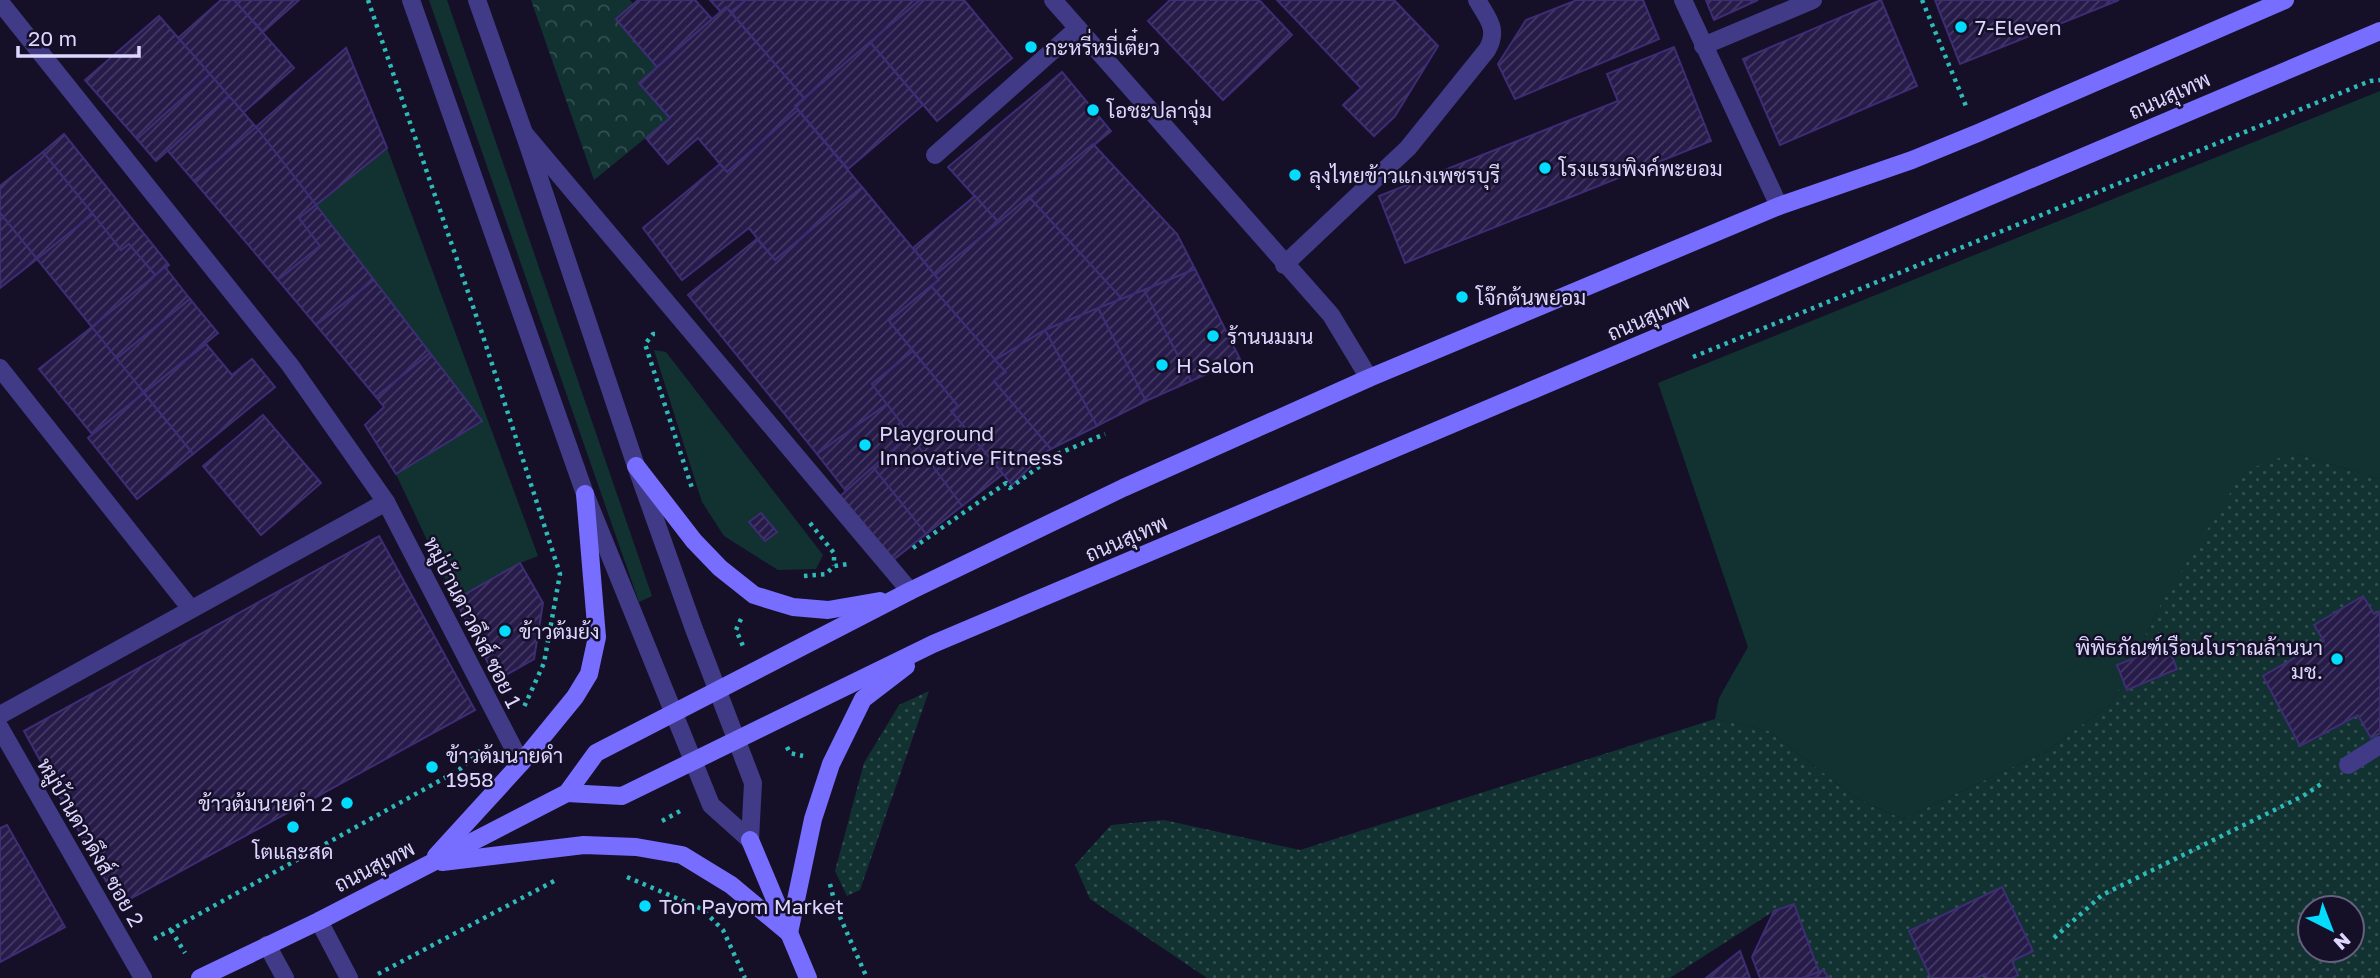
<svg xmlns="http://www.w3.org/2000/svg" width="2380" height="978" font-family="'Golos Text',Sarabun,sans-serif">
  <defs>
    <pattern id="forest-crowns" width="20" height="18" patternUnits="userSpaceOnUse" patternTransform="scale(1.75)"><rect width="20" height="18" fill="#123232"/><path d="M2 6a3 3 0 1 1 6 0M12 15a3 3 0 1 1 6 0" fill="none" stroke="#344f51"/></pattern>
    <pattern id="park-dots" width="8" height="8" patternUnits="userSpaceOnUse" patternTransform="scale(1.75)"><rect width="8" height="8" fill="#123232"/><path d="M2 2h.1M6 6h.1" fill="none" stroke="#344f51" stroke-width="1.8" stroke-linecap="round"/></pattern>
    <pattern id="building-hatch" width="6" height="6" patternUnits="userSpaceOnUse" patternTransform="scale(1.75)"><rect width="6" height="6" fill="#261b49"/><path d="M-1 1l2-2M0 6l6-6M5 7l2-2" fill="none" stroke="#453b64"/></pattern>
  </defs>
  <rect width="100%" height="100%" fill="#151028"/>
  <g fill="#123232">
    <polygon points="429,0 447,0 652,596 639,602"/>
    <polygon points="2380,91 2380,479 2293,453 2161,604 2112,703 2047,751 1903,819 1857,799 1769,731 1715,719 1719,698 1748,647 1658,383"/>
    <polygon points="387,148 538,556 520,563 455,600 396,474 482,421 316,205"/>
    <polygon points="654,350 666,352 823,555 816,569 778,570 724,536 702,502"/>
  </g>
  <polygon fill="url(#forest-crowns)" points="531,0 630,0 633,4 616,19 657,67 639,83 670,118 594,180"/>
  <g fill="url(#park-dots)" fill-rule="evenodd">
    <path d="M2293,453L2380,479V978H1829L1823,970L1819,972L1794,904L1774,911L1670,978H1207L1090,899L1075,865L1111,825L1164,820L1300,850L1715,719L1769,731L1857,799L1903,819L2047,751L2112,703L2161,604L2244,471ZM2310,908H2352V950H2310Z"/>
    <polygon points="929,691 860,890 847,896 835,871 864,763 899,705"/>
  </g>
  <g fill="url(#building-hatch)" stroke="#3e2d75" stroke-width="2">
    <polygon points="221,0 234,0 294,68 243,113 178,38"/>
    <polygon points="234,0 299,0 263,32"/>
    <polygon points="638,0 695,0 712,19 657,67 616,19"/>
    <polygon points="710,0 746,0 731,12 726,7 721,12"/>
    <polygon points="746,0 920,0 804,98 731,12"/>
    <polygon points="920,0 964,0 1012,58 937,121 870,42"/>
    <polygon points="1170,0 1259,0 1292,35 1223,100 1148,21"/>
    <polygon points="1277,0 1394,0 1438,46 1395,116 1374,136 1343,105 1361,88"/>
    <polygon points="1577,0 1643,0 1659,39 1515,99 1498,64 1526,20"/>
    <polygon points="1706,0 1758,0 1714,20"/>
    <polygon points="1881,0 1917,86 1780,145 1743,59"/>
    <polygon points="1935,0 2119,0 1960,64"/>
    <polygon points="726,7 804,98 795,106 798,110 727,172 698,138 668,164 646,138 670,118 639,83"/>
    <polygon points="159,16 210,74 137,139 85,80"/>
    <polygon points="870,42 923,105 848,169 795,106"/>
    <polygon points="1674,47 1711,141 1405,263 1379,196 1618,101 1607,74"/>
    <polygon points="346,48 387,148 316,205 256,127"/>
    <polygon points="1062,72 1111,131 999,223 948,167"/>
    <polygon points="210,74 229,96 156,161 137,139"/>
    <polygon points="229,96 256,127 194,181 168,151"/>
    <polygon points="798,110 862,187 775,260 749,228 682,280 643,228 720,164 727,172"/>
    <polygon points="256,127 316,205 299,218 320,246 278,280 194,181"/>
    <polygon points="64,134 169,265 156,276 129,244 121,250 43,152"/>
    <polygon points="1093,144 1177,234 1195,269 1122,299 1029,197"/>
    <polygon points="43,152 93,214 37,259 0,213 0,186"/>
    <polygon points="862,187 939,280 889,321 913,351 872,384 887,404 817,454 688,295 757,239 775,260"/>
    <polygon points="975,196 999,223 935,275 913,248"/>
    <polygon points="1029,197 1122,299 1045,330 995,360 931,286 939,280 935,275"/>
    <polygon points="316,205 374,280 316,325 278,280 320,246 299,218"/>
    <polygon points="0,213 37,259 0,288"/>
    <polygon points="93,214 121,250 129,244 156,276 92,327 37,259"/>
    <polygon points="165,267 190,299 116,359 92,327"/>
    <polygon points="1195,269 1240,359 1191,381 1144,290"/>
    <polygon points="374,280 430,353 376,397 316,325"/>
    <polygon points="931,286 1006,372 994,381 1051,449 1044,453 1012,485 951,411 958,406 889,321"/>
    <polygon points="1144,290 1191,381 1146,401 1098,308"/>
    <polygon points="190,299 218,333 144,393 116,359"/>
    <polygon points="1098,308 1146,401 1097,426 1045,330"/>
    <polygon points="92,327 144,393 92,434 39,369"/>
    <polygon points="1045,330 1097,426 1051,449 994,381 1006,372 995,360"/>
    <polygon points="206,344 232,375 252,359 275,387 193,454 144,393"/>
    <polygon points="913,351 958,406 951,411 1003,474 962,506 872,384"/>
    <polygon points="430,353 482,421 396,474 365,425 384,407 376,397"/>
    <polygon points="144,393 193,454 137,499 88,438"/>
    <polygon points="887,404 910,435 846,491 817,454"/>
    <polygon points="263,415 321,483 261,535 203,466"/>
    <polygon points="910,435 962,506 926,534 873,467"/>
    <polygon points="873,467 926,534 893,560 839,497"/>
    <polygon points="761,513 777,532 765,541 749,522"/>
    <polygon points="379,536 475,710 119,905 24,731"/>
    <polygon points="520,563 543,603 534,659 497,680 455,600"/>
    <polygon points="2363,596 2374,614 2380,611 2380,733 2371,738 2358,715 2300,746 2263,676 2324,641 2314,625"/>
    <polygon points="2167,645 2177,669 2127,690 2117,665"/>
    <polygon points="7,825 65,927 0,962 0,828"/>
    <polygon points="2002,887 2033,951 2012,961 2018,975 2012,978 1987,978 1985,974 1976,978 1931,978 1909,931"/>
    <polygon points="1794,904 1819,972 1802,978 1760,978 1752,957 1774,911"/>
    <polygon points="1740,951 1750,978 1706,978"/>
    <polygon points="1823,970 1829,978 1802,978 1819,972"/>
  </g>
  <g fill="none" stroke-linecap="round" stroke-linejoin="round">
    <g stroke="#2ebbb8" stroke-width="4.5" stroke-dasharray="3.5 5" stroke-linecap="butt">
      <polyline points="368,0 480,327 560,574 544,663 524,707"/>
      <polyline points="1922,0 1966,106"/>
      <polyline points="655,334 653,334 645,344 692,488"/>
      <polyline points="1693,357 2370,81 2380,80"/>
      <polyline points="810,523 834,553 834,566"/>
      <polyline points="913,548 1006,483 1010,488 1055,455 1105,434"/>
      <polyline points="804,576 826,574 834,566 848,564"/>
      <polyline points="741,619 736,630 743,646"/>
      <polyline points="787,747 790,753 803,756"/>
      <polyline points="662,821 682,810"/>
      <polyline points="627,877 702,909 723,930 745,978"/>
      <polyline points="830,884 836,908 867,978"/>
      <polyline points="171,930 185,953"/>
      <polyline points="2054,938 2102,895 2303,796 2324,782"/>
      <polyline points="154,939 459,770 482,749"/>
      <polyline points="378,974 556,880"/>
    </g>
    <g stroke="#403a87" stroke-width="18">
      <polyline points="935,155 1077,29"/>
      <path d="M1284,265L1408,148L1487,50C1499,29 1488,19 1477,0"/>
      <polyline points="2348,765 2380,745"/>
      <polyline points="319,921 349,978"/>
      <polyline points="267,945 285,978"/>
    </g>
    <polyline stroke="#403a87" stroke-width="18" points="1703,46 1813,0"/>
    <g stroke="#403a87" stroke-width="18">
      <polyline points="1053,0 1331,315 1369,378"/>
      <polyline points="1683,0 1779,206"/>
      <polyline points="0,2 290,365 386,502 521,763"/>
      <polyline points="524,133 910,591"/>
      <polyline points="0,368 191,609"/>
      <polyline points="0,715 386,502"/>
      <polyline points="0,728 143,978"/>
    </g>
    <g stroke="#403a87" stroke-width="18">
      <polyline points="411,0 585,494 711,805 750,840"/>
      <polyline points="477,0 524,133 636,466 694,629 753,783 750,840"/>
    </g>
    <g stroke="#776eff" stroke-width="18">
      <polyline points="636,466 694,541 720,568 754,595 793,607 828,610 880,601"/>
      <polyline points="567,793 622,796 933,644 2380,31"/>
      <polyline points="750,840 808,978"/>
      <polyline points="436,856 521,763 575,697 589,674 597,637 585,494"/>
      <polyline points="442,862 584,845 636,847 682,855 731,885 789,933"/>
      <polyline points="789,933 813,819 831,764 863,699 906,666"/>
      <polyline points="200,978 319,921 567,793 596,753 910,591 1123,488 1369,378 1779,206 1912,160 1978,133 2285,0"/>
    </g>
  </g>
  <g fill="#03dcff" stroke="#151028" stroke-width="2.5">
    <circle cx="1961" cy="27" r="7"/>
    <circle cx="1031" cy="47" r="7"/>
    <circle cx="1093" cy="110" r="7"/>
    <circle cx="1545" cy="168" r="7"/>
    <circle cx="1295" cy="175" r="7"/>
    <circle cx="1462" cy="297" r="7"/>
    <circle cx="1213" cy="336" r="7"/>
    <circle cx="1162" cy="365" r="7"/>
    <circle cx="865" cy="445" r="7"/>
    <circle cx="505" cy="631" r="7"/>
    <circle cx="2337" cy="659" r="7"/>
    <circle cx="432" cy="767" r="7"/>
    <circle cx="347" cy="803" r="7"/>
    <circle cx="293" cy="827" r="7"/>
    <circle cx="645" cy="906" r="7"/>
  </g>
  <g text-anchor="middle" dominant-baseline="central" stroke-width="5" stroke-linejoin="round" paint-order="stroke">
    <g font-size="21" fill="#ddd7ff" stroke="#151028" text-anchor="start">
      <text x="1975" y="27">7-Eleven</text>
      <text x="1045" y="47">กะหรี่หมี่เตี๋ยว</text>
      <text x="1107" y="110">โอชะปลาจุ่ม</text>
      <text x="1559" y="168">โรงแรมพิงค์พะยอม</text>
      <text x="1309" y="175">ลุงไทยข้าวแกงเพชรบุรี</text>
      <text x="1476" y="297">โจ๊กต้นพยอม</text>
      <text x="1227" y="336">ร้านนมมน</text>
      <text x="1176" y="365">H Salon</text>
      <text x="879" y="433">Playground<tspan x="879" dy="24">Innovative Fitness</tspan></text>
      <text x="519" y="631">ข้าวต้มย้ง</text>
      <text x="2323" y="647" text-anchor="end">พิพิธภัณฑ์เรือนโบราณล้านนา<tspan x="2323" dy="24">มช.</tspan></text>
      <text x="446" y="755">ข้าวต้มนายดำ<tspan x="446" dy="24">1958</tspan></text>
      <text x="333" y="803" text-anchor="end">ข้าวต้มนายดำ 2</text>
      <text x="293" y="851" text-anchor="middle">โตและสด</text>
      <text x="659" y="906">Ton Payom Market</text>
    </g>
    <g font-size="21" fill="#ddd7ff" stroke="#151028">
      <text transform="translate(2169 95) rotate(-24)">ถนนสุเทพ</text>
      <text transform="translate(1648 317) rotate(-23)">ถนนสุเทพ</text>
      <text transform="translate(1126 538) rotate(-23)">ถนนสุเทพ</text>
      <text transform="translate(473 622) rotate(63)">หมู่บ้านดาวดึงส์ ซอย 1</text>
      <text transform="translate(91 842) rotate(60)">หมู่บ้านดาวดึงส์ ซอย 2</text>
      <text transform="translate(374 866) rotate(-27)">ถนนสุเทพ</text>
    </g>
  </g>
  <g transform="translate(2331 929) rotate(138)"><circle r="33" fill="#151028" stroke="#65607e" stroke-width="2"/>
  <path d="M0-5L12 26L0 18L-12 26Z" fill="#03dcff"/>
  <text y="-10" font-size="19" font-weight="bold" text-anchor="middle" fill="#ddd7ff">N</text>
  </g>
  <path d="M18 46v10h121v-10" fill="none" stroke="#ddd7ff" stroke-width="3.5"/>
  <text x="28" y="46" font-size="21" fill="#ddd7ff" stroke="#151028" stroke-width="5" paint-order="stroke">20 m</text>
</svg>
